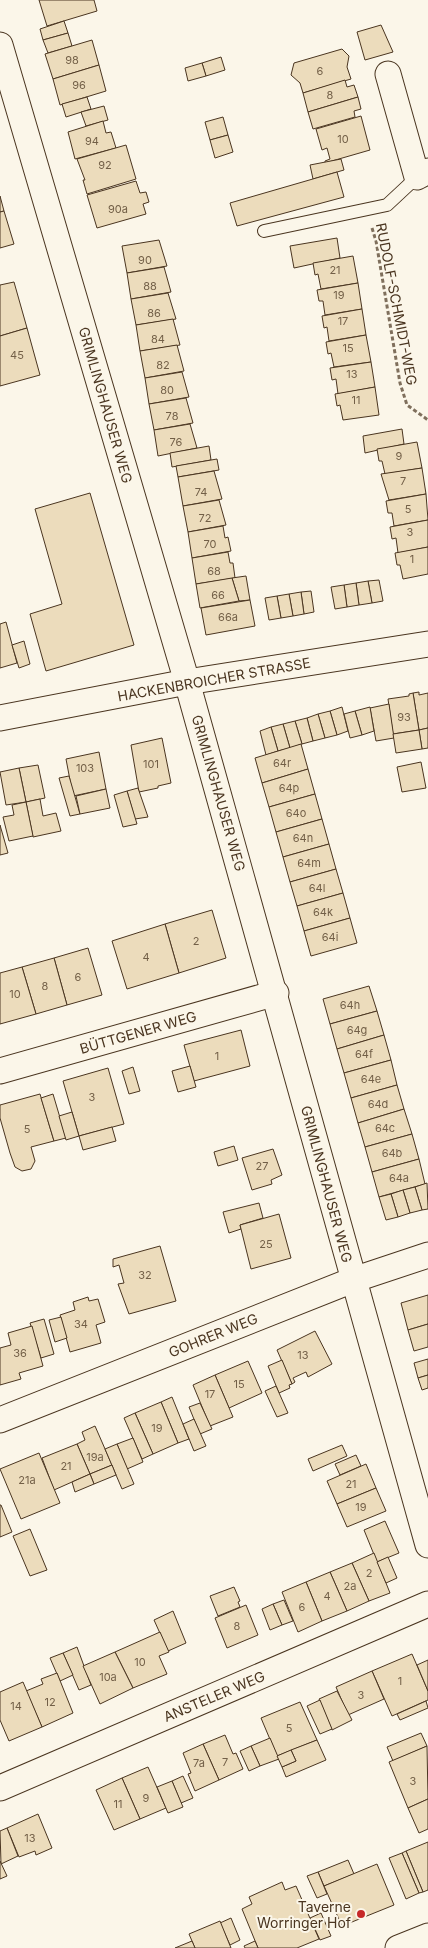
<svg xmlns="http://www.w3.org/2000/svg" width="428" height="1948" font-family="Inter,sans-serif">
  <rect width="100%" height="100%" fill="#fbf6e9"/>
  <g fill="#ecdcbc" stroke="#4a3520">
    <polygon points="39,0 94,0 97,11 47,26"/>
    <polygon points="64,21 68,33 43,40 40,29"/>
    <polygon points="381,25 393,52 365,60 357,32"/>
    <polygon points="68,33 72,46 48,53 43,40"/>
    <polygon points="92,40 99,65 53,79 45,54"/>
    <polygon points="342,49 349,56 347,67 351,79 303,93 300,83 291,75 294,63"/>
    <polygon points="221,57 225,70 206,76 202,63"/>
    <polygon points="202,63 206,76 188,81 185,68"/>
    <polygon points="99,65 106,91 60,105 53,79"/>
    <polygon points="345,80 347,87 354,85 358,97 308,112 303,93"/>
    <polygon points="87,97 91,109 66,117 62,104"/>
    <polygon points="358,97 361,109 354,111 355,117 313,129 308,112"/>
    <polygon points="104,106 108,120 86,126 81,112"/>
    <polygon points="361,116 370,150 325,163 325,161 330,159 327,148 322,150 316,129"/>
    <polygon points="223,117 228,135 210,140 205,122"/>
    <polygon points="103,121 106,133 111,132 116,148 75,159 68,132"/>
    <polygon points="228,135 233,152 215,158 210,140"/>
    <polygon points="126,145 136,179 87,194 83,180 85,180 77,159"/>
    <polygon points="341,159 344,170 313,179 310,165"/>
    <polygon points="337,172 344,197 237,226 230,203"/>
    <polygon points="136,181 140,193 146,192 149,202 143,204 146,214 97,228 87,195"/>
    <polygon points="0,196 4,211 0,212"/>
    <polygon points="4,211 14,244 0,248 0,212"/>
    <polygon points="337,238 340,258 294,268 290,246"/>
    <polygon points="159,240 167,266 127,273 122,246"/>
    <polygon points="353,256 358,283 321,289 318,274 315,275 313,263"/>
    <polygon points="164,267 171,292 131,299 127,273"/>
    <polygon points="14,282 27,328 0,336 0,285"/>
    <polygon points="358,283 362,309 325,315 323,301 319,301 317,290"/>
    <polygon points="168,293 176,319 136,325 131,299"/>
    <polygon points="362,309 366,335 329,341 327,327 324,328 322,316"/>
    <polygon points="173,319 180,345 140,351 136,325"/>
    <polygon points="27,328 40,375 0,386 0,336"/>
    <polygon points="366,335 371,362 334,367 331,353 328,354 326,342"/>
    <polygon points="177,345 184,371 145,378 140,351"/>
    <polygon points="371,362 375,387 338,394 336,379 332,380 330,368"/>
    <polygon points="182,372 189,397 149,404 145,378"/>
    <polygon points="375,387 379,415 343,420 340,405 337,406 335,394"/>
    <polygon points="186,398 193,423 154,430 149,404"/>
    <polygon points="190,424 197,448 158,456 154,430"/>
    <polygon points="402,429 404,444 365,453 363,436"/>
    <polygon points="417,442 422,468 385,474 382,461 379,461 377,449"/>
    <polygon points="209,446 211,460 172,467 170,453"/>
    <polygon points="217,459 219,470 178,477 176,466"/>
    <polygon points="422,468 426,494 389,500 381,474"/>
    <polygon points="214,471 222,499 183,506 178,477"/>
    <polygon points="90,493 134,645 46,671 30,614 62,604 35,509"/>
    <polygon points="426,494 428,520 394,526 392,513 388,513 386,501"/>
    <polygon points="219,500 226,525 188,532 183,506"/>
    <polygon points="428,520 428,547 398,553 396,538 392,539 390,527"/>
    <polygon points="223,526 225,538 228,537 231,551 192,558 188,532"/>
    <polygon points="428,547 428,574 403,579 400,565 397,565 395,553"/>
    <polygon points="228,552 230,563 233,563 235,578 196,584 192,558"/>
    <polygon points="246,576 250,600 239,601 232,578"/>
    <polygon points="232,578 239,601 200,608 196,584"/>
    <polygon points="379,580 383,601 372,603 368,581"/>
    <polygon points="368,581 372,603 359,605 356,583"/>
    <polygon points="356,583 359,605 347,607 344,585"/>
    <polygon points="344,585 347,607 335,609 331,587"/>
    <polygon points="311,591 314,612 304,614 301,592"/>
    <polygon points="301,592 304,614 293,616 289,594"/>
    <polygon points="289,594 293,616 281,618 277,596"/>
    <polygon points="277,596 281,618 269,620 265,598"/>
    <polygon points="250,600 255,626 206,635 201,608"/>
    <polygon points="6,622 17,663 0,668 0,624"/>
    <polygon points="24,641 30,664 19,668 12,645"/>
    <polygon points="419,692 419,695 428,693 428,728 419,730 413,693"/>
    <polygon points="413,693 419,730 393,734 388,699 409,696 409,694"/>
    <polygon points="389,704 394,738 376,741 370,708"/>
    <polygon points="342,707 348,731 337,735 330,711"/>
    <polygon points="370,707 374,731 362,735 355,711"/>
    <polygon points="330,711 337,735 325,738 318,714"/>
    <polygon points="355,711 362,735 350,738 344,714"/>
    <polygon points="318,714 325,738 313,741 307,718"/>
    <polygon points="307,718 313,741 302,744 295,721"/>
    <polygon points="295,721 302,744 290,748 283,724"/>
    <polygon points="283,724 290,748 278,751 271,727"/>
    <polygon points="271,727 278,751 266,755 260,731"/>
    <polygon points="428,728 428,748 422,749 419,730"/>
    <polygon points="419,730 422,749 396,753 393,734"/>
    <polygon points="162,738 171,783 158,786 158,788 139,792 131,745"/>
    <polygon points="301,744 308,769 262,783 255,758"/>
    <polygon points="99,752 106,789 73,796 66,759"/>
    <polygon points="421,762 426,788 402,792 397,767"/>
    <polygon points="38,765 45,798 26,802 19,768"/>
    <polygon points="19,768 26,802 6,805 0,772"/>
    <polygon points="308,769 315,794 269,807 262,783"/>
    <polygon points="69,776 80,814 70,816 59,778"/>
    <polygon points="138,788 148,817 135,819 127,791"/>
    <polygon points="106,789 110,808 80,814 76,796"/>
    <polygon points="127,791 137,824 123,827 114,795"/>
    <polygon points="315,794 322,819 276,832 269,807"/>
    <polygon points="40,799 43,816 56,813 61,831 33,837 26,802"/>
    <polygon points="26,802 33,836 9,841 3,817 14,815 12,805"/>
    <polygon points="322,819 329,844 283,857 276,832"/>
    <polygon points="0,825 8,853 0,855"/>
    <polygon points="329,844 336,869 290,882 283,857"/>
    <polygon points="336,869 343,893 297,906 290,882"/>
    <polygon points="343,893 350,918 304,931 297,906"/>
    <polygon points="212,910 226,958 179,973 165,924"/>
    <polygon points="350,918 357,943 311,956 304,931"/>
    <polygon points="165,924 179,973 127,989 112,941"/>
    <polygon points="88,948 102,995 67,1005 54,958"/>
    <polygon points="54,958 67,1005 36,1014 22,967"/>
    <polygon points="22,967 36,1014 0,1024 0,973"/>
    <polygon points="369,986 377,1011 330,1024 323,999"/>
    <polygon points="377,1011 384,1035 337,1049 330,1024"/>
    <polygon points="241,1030 250,1066 194,1081 184,1045"/>
    <polygon points="384,1035 391,1060 344,1073 337,1049"/>
    <polygon points="391,1060 397,1085 351,1098 344,1073"/>
    <polygon points="190,1066 196,1087 178,1092 172,1071"/>
    <polygon points="133,1067 140,1091 129,1094 122,1071"/>
    <polygon points="108,1068 124,1124 79,1136 63,1081"/>
    <polygon points="397,1085 404,1109 358,1123 351,1098"/>
    <polygon points="40,1094 54,1141 31,1147 35,1161 31,1169 22,1171 15,1167 10,1153 0,1118 0,1105"/>
    <polygon points="53,1094 66,1138 54,1141 41,1098"/>
    <polygon points="404,1109 412,1134 365,1147 358,1123"/>
    <polygon points="72,1112 79,1136 66,1140 59,1116"/>
    <polygon points="112,1127 116,1141 83,1150 79,1136"/>
    <polygon points="412,1134 419,1159 372,1172 365,1147"/>
    <polygon points="234,1146 238,1160 218,1166 214,1152"/>
    <polygon points="273,1149 282,1175 271,1180 272,1184 252,1190 242,1158"/>
    <polygon points="419,1159 425,1184 379,1197 372,1172"/>
    <polygon points="427,1183 428,1209 422,1210 415,1187"/>
    <polygon points="415,1187 422,1210 410,1213 403,1190"/>
    <polygon points="403,1190 410,1213 398,1217 391,1194"/>
    <polygon points="391,1194 398,1217 386,1220 379,1197"/>
    <polygon points="259,1203 263,1218 240,1225 241,1229 229,1233 223,1212"/>
    <polygon points="279,1214 291,1258 251,1269 240,1225"/>
    <polygon points="160,1246 176,1301 129,1314 118,1284 124,1283 119,1265 113,1267 113,1259"/>
    <polygon points="428,1295 428,1324 408,1330 401,1303"/>
    <polygon points="88,1297 89,1301 98,1299 105,1322 96,1325 101,1343 70,1352 60,1315 75,1310 73,1302"/>
    <polygon points="61,1317 67,1338 55,1342 49,1320"/>
    <polygon points="44,1319 54,1354 41,1358 30,1323"/>
    <polygon points="428,1324 428,1347 414,1351 408,1330"/>
    <polygon points="32,1326 43,1366 19,1373 21,1379 0,1385 0,1348 11,1345 8,1333"/>
    <polygon points="315,1331 332,1364 308,1377 306,1372 293,1378 295,1382 292,1384 277,1350"/>
    <polygon points="428,1359 428,1375 418,1378 414,1363"/>
    <polygon points="282,1360 292,1384 289,1385 290,1388 279,1393 268,1366"/>
    <polygon points="248,1361 262,1393 229,1408 215,1375"/>
    <polygon points="215,1375 233,1417 210,1426 193,1385"/>
    <polygon points="428,1375 428,1388 422,1390 418,1378"/>
    <polygon points="276,1386 288,1413 277,1417 265,1391"/>
    <polygon points="172,1397 189,1439 178,1443 161,1402"/>
    <polygon points="161,1402 178,1443 153,1454 135,1413"/>
    <polygon points="200,1403 212,1429 200,1434 189,1407"/>
    <polygon points="135,1413 153,1454 142,1459 124,1418"/>
    <polygon points="194,1419 206,1446 194,1451 183,1424"/>
    <polygon points="95,1426 112,1465 90,1474 77,1444 85,1440 82,1432"/>
    <polygon points="133,1438 143,1462 127,1469 117,1444"/>
    <polygon points="77,1444 90,1474 54,1490 42,1458"/>
    <polygon points="117,1444 134,1484 122,1489 105,1449"/>
    <polygon points="342,1445 347,1456 313,1471 308,1459"/>
    <polygon points="39,1453 60,1503 21,1519 0,1469"/>
    <polygon points="356,1455 361,1466 340,1475 335,1464"/>
    <polygon points="366,1464 376,1488 337,1504 327,1481"/>
    <polygon points="112,1465 116,1475 94,1484 90,1474"/>
    <polygon points="90,1474 94,1484 75,1492 72,1482"/>
    <polygon points="376,1488 386,1511 347,1527 337,1504"/>
    <polygon points="1,1505 12,1532 0,1537 0,1505"/>
    <polygon points="385,1521 399,1553 377,1562 364,1530"/>
    <polygon points="30,1529 47,1570 30,1576 13,1536"/>
    <polygon points="374,1553 390,1593 369,1601 352,1563"/>
    <polygon points="388,1557 397,1578 386,1583 377,1562"/>
    <polygon points="352,1563 369,1601 347,1611 330,1572"/>
    <polygon points="330,1572 347,1611 322,1621 306,1582"/>
    <polygon points="306,1582 322,1621 298,1632 282,1592"/>
    <polygon points="234,1587 240,1601 238,1602 240,1607 218,1616 210,1596"/>
    <polygon points="284,1600 293,1621 282,1625 273,1604"/>
    <polygon points="273,1604 282,1625 270,1630 262,1609"/>
    <polygon points="246,1605 258,1635 227,1648 215,1618"/>
    <polygon points="173,1611 186,1643 168,1651 154,1620"/>
    <polygon points="160,1632 169,1652 159,1656 167,1674 133,1688 115,1652"/>
    <polygon points="77,1647 91,1685 79,1690 63,1653"/>
    <polygon points="115,1652 133,1688 100,1704 83,1666"/>
    <polygon points="63,1653 73,1675 60,1681 50,1658"/>
    <polygon points="412,1654 428,1691 428,1700 392,1716 372,1671"/>
    <polygon points="428,1660 428,1691 417,1665"/>
    <polygon points="372,1671 384,1699 348,1715 336,1687"/>
    <polygon points="57,1673 73,1713 42,1727 26,1691 43,1684 41,1679"/>
    <polygon points="23,1682 42,1727 9,1741 0,1720 0,1692"/>
    <polygon points="337,1691 352,1720 332,1730 319,1699"/>
    <polygon points="320,1700 332,1729 320,1734 307,1706"/>
    <polygon points="426,1701 428,1708 400,1720 397,1714"/>
    <polygon points="300,1702 317,1740 277,1756 261,1718"/>
    <polygon points="421,1733 427,1746 393,1761 387,1747"/>
    <polygon points="225,1735 233,1754 236,1753 243,1769 219,1780 203,1744"/>
    <polygon points="270,1738 279,1759 260,1766 251,1746"/>
    <polygon points="317,1740 326,1760 286,1777 282,1767 296,1761 291,1750"/>
    <polygon points="203,1744 219,1780 195,1791 188,1774 191,1773 183,1753"/>
    <polygon points="251,1746 260,1766 249,1771 240,1751"/>
    <polygon points="427,1746 428,1799 408,1808 389,1762"/>
    <polygon points="291,1750 296,1761 282,1767 277,1756"/>
    <polygon points="148,1767 166,1808 140,1819 122,1778"/>
    <polygon points="183,1776 193,1798 181,1803 172,1781"/>
    <polygon points="122,1778 140,1819 114,1830 96,1790"/>
    <polygon points="172,1781 183,1807 168,1813 157,1787"/>
    <polygon points="428,1799 428,1829 419,1833 408,1808"/>
    <polygon points="38,1814 52,1848 36,1855 35,1851 19,1857 7,1828"/>
    <polygon points="7,1828 18,1856 1,1864 0,1831"/>
    <polygon points="428,1842 428,1890 423,1892 406,1851"/>
    <polygon points="406,1851 423,1892 419,1893 402,1853"/>
    <polygon points="402,1853 419,1893 406,1899 389,1858"/>
    <polygon points="348,1860 354,1874 324,1886 318,1872"/>
    <polygon points="0,1861 7,1876 0,1879"/>
    <polygon points="377,1864 394,1905 342,1926 324,1886"/>
    <polygon points="318,1872 327,1894 317,1898 307,1876"/>
    <polygon points="282,1882 285,1890 296,1886 319,1939 297,1948 258,1948 242,1909 252,1904 249,1897"/>
    <polygon points="321,1913 331,1936 320,1940 310,1918"/>
    <polygon points="231,1918 240,1940 230,1945 220,1923"/>
    <polygon points="220,1921 231,1948 195,1948 189,1934"/>
    <polygon points="192,1941 195,1948 175,1948"/>
    <polygon points="255,1941 258,1948 245,1948 244,1946"/>
  </g>
  <g fill="none" stroke-linecap="round" stroke-linejoin="round">
    <defs>
      <polyline id="lane" points="264,231 387,205 417,177"/>
      <g id="street">
        <polyline points="0,45 187,682 428,1545"/>
        <polyline points="388,74 417,177 428,171"/>
        <polyline points="0,718 187,682 428,644"/>
        <polyline points="0,1071 276,993"/>
        <polyline points="0,1420 353,1280 428,1255"/>
        <polyline points="0,1788 428,1604"/>
        <polyline points="398,1948 428,1936"/>
      </g>
    </defs>
    <use href="#lane" stroke="#4a3520" stroke-width="14"/>
    <use href="#street" stroke="#4a3520" stroke-width="27"/>
    <polyline stroke="#7f6f5c" stroke-width="3" stroke-dasharray="4 2.5" stroke-linecap="butt" points="372,228 376,241 400,383 407,405 428,420"/>
    <use href="#lane" stroke="#fbf6e9" stroke-width="12"/>
    <use href="#street" stroke="#fbf6e9" stroke-width="25"/>
  </g>
  <circle fill="#c62828" stroke="#fbf6e9" stroke-width="2" cx="361" cy="1914" r="5"/>
  <g text-anchor="middle" dominant-baseline="central" stroke-width="4" stroke-linejoin="round" paint-order="stroke">
    <g font-size="11" fill="#725f47">
      <text x="72" y="60">98</text>
      <text x="320" y="71">6</text>
      <text x="79" y="85">96</text>
      <text x="330" y="95">8</text>
      <text x="343" y="139">10</text>
      <text x="92" y="141">94</text>
      <text x="105" y="165">92</text>
      <text x="118" y="209">90a</text>
      <text x="145" y="260">90</text>
      <text x="335" y="270">21</text>
      <text x="150" y="286">88</text>
      <text x="339" y="295">19</text>
      <text x="154" y="313">86</text>
      <text x="343" y="321">17</text>
      <text x="158" y="339">84</text>
      <text x="348" y="348">15</text>
      <text x="17" y="355">45</text>
      <text x="163" y="365">82</text>
      <text x="352" y="374">13</text>
      <text x="167" y="390">80</text>
      <text x="356" y="400">11</text>
      <text x="172" y="416">78</text>
      <text x="176" y="442">76</text>
      <text x="399" y="456">9</text>
      <text x="403" y="481">7</text>
      <text x="201" y="492">74</text>
      <text x="408" y="509">5</text>
      <text x="205" y="518">72</text>
      <text x="410" y="532">3</text>
      <text x="210" y="544">70</text>
      <text x="412" y="559">1</text>
      <text x="214" y="571">68</text>
      <text x="218" y="595">66</text>
      <text x="228" y="617">66a</text>
      <text x="404" y="717">93</text>
      <text x="282" y="763">64r</text>
      <text x="151" y="764">101</text>
      <text x="85" y="768">103</text>
      <text x="289" y="788">64p</text>
      <text x="296" y="813">64o</text>
      <text x="303" y="838">64n</text>
      <text x="309" y="863">64m</text>
      <text x="317" y="888">64l</text>
      <text x="323" y="912">64k</text>
      <text x="330" y="937">64i</text>
      <text x="196" y="941">2</text>
      <text x="146" y="957">4</text>
      <text x="78" y="977">6</text>
      <text x="45" y="986">8</text>
      <text x="15" y="994">10</text>
      <text x="350" y="1005">64h</text>
      <text x="357" y="1030">64g</text>
      <text x="364" y="1054">64f</text>
      <text x="217" y="1056">1</text>
      <text x="371" y="1079">64e</text>
      <text x="92" y="1097">3</text>
      <text x="378" y="1104">64d</text>
      <text x="385" y="1128">64c</text>
      <text x="27" y="1129">5</text>
      <text x="392" y="1153">64b</text>
      <text x="262" y="1166">27</text>
      <text x="399" y="1178">64a</text>
      <text x="266" y="1244">25</text>
      <text x="145" y="1275">32</text>
      <text x="81" y="1324">34</text>
      <text x="20" y="1353">36</text>
      <text x="303" y="1355">13</text>
      <text x="239" y="1384">15</text>
      <text x="210" y="1394">17</text>
      <text x="157" y="1428">19</text>
      <text x="95" y="1457">19a</text>
      <text x="66" y="1466">21</text>
      <text x="27" y="1480">21a</text>
      <text x="351" y="1484">21</text>
      <text x="361" y="1507">19</text>
      <text x="369" y="1573">2</text>
      <text x="350" y="1586">2a</text>
      <text x="327" y="1596">4</text>
      <text x="302" y="1607">6</text>
      <text x="237" y="1626">8</text>
      <text x="140" y="1662">10</text>
      <text x="108" y="1677">10a</text>
      <text x="400" y="1681">1</text>
      <text x="361" y="1695">3</text>
      <text x="50" y="1702">12</text>
      <text x="16" y="1706">14</text>
      <text x="289" y="1728">5</text>
      <text x="225" y="1762">7</text>
      <text x="199" y="1763">7a</text>
      <text x="413" y="1781">3</text>
      <text x="146" y="1798">9</text>
      <text x="118" y="1804">11</text>
      <text x="30" y="1838">13</text>
    </g>
    <g font-size="14" fill="#4a3520" stroke="#fbf6e9">
      <text transform="translate(397 304) rotate(79)">RUDOLF-SCHMIDT-WEG</text>
      <text transform="translate(106 405) rotate(74)">GRIMLINGHAUSER WEG</text>
      <text transform="translate(214 679) rotate(-10)">HACKENBROICHER STRASSE</text>
      <text transform="translate(219 793) rotate(74)">GRIMLINGHAUSER WEG</text>
      <text transform="translate(138 1032) rotate(-16)">BÜTTGENER WEG</text>
      <text transform="translate(327 1184) rotate(75)">GRIMLINGHAUSER WEG</text>
      <text transform="translate(213 1335) rotate(-22)">GOHRER WEG</text>
      <text transform="translate(214 1696) rotate(-23)">ANSTELER WEG</text>
    </g>
    <g font-size="14" fill="#4a3520" stroke="#fbf6e9" text-anchor="end">
      <text x="351" y="1906">Taverne<tspan x="351" dy="16">Worringer Hof</tspan></text>
    </g>
  </g>
</svg>
